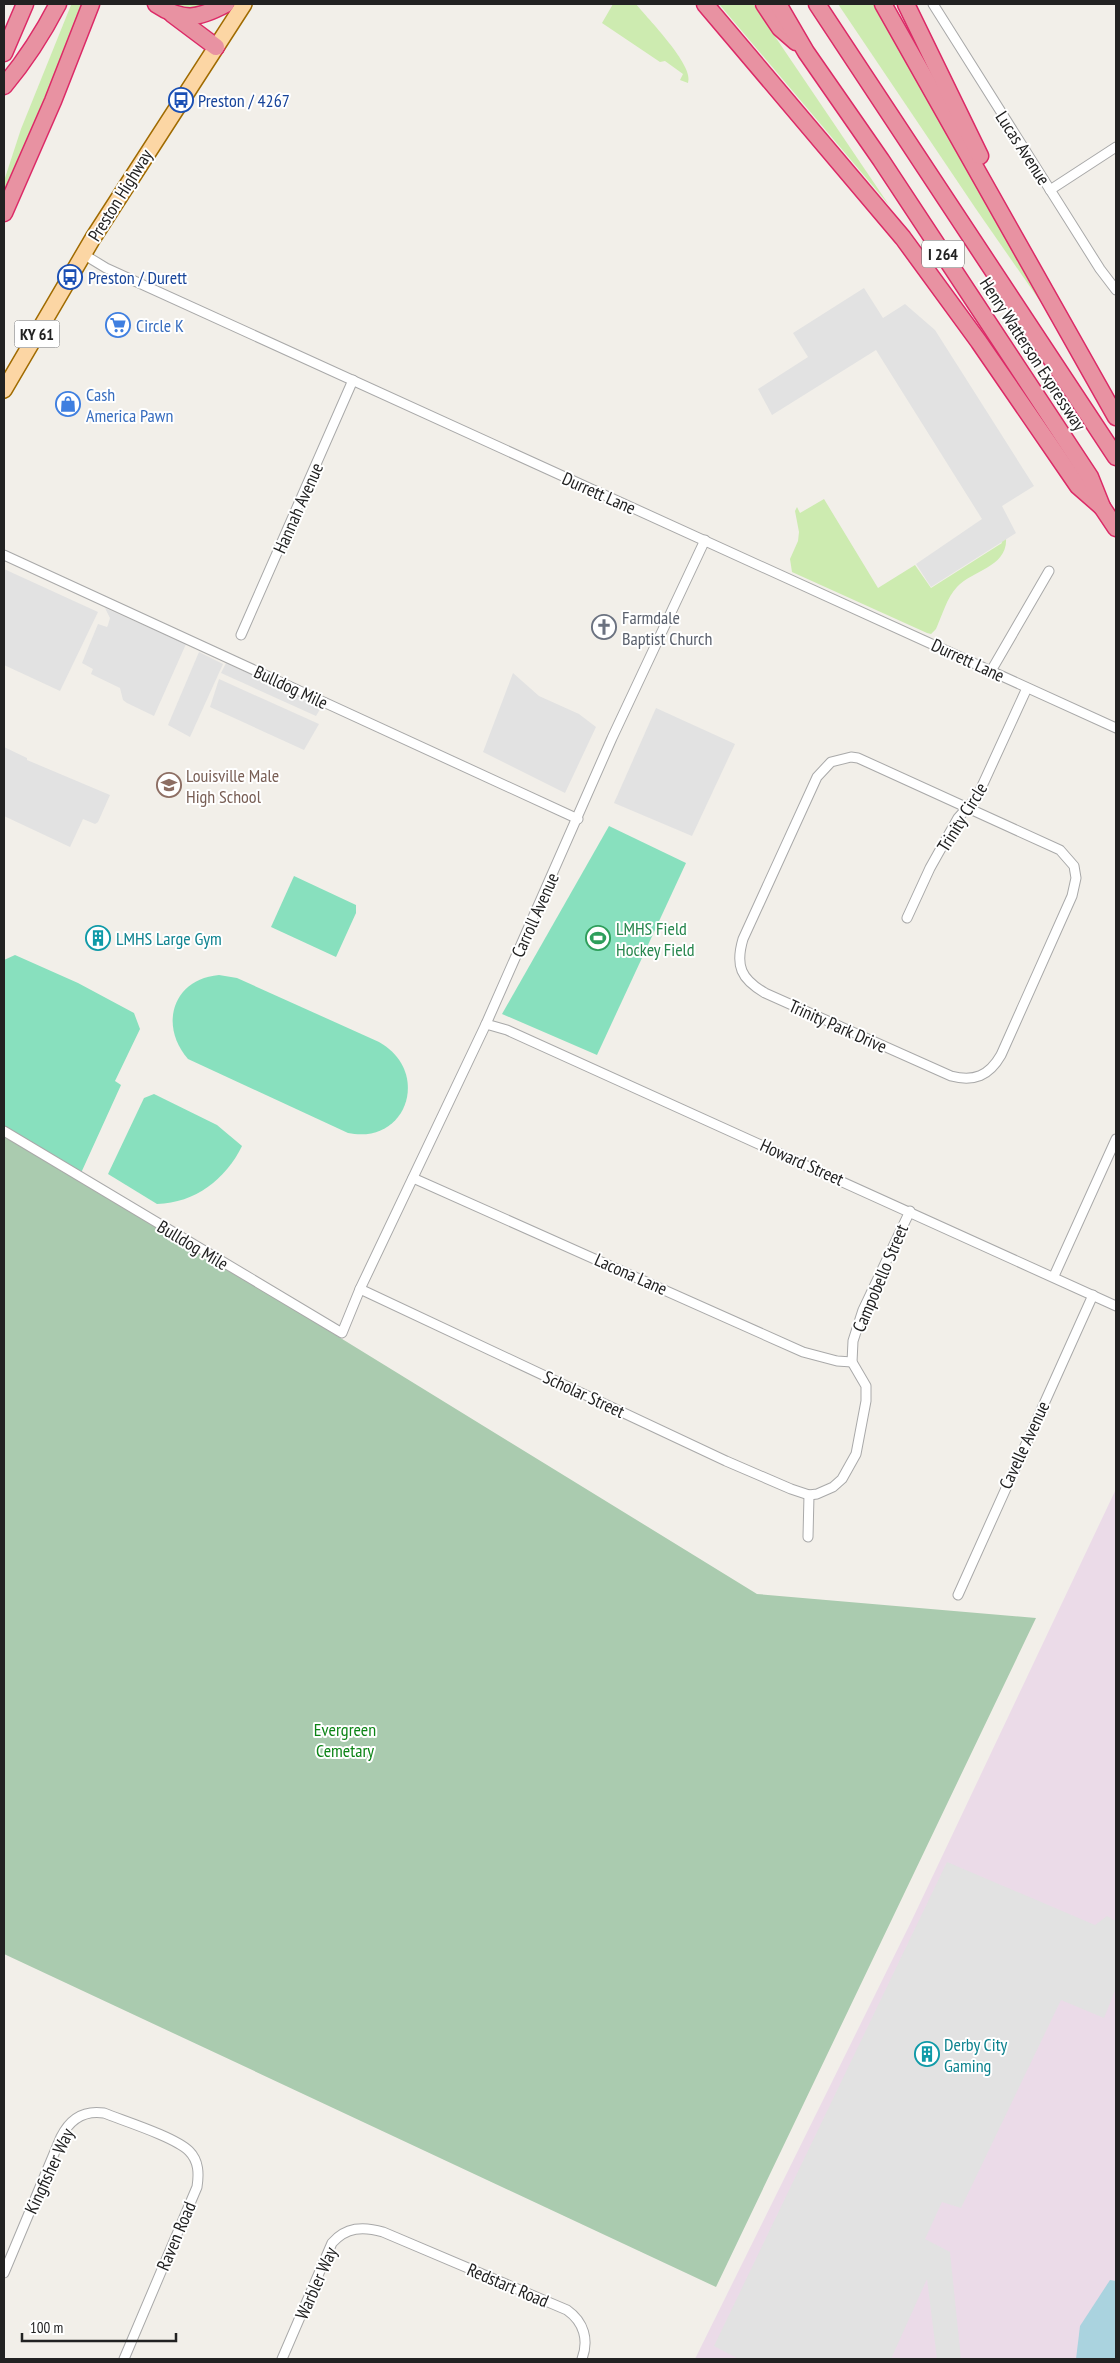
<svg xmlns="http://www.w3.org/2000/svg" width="1120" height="2363" font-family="'PT Sans Narrow',sans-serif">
  <rect width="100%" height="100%" fill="#f2efe9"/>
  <polygon fill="#ebdbe8" points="1116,1489 1116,2359 695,2359 911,1922"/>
  <g fill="#cdebb0">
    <polygon points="85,4 59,73 4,194 4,181 21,129 71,5"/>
    <polygon points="171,4 210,4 194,8"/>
    <path d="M613,4H636C647,18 695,66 688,83L680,80L683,74L665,61L660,62L602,23Z"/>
    <polygon points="719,4 753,4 889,205"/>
    <polygon points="838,4 874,4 1051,317 976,209"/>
    <path d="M824,499L878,588L915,565L931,588L1002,543L999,537L1006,538C1008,567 973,570 957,587C947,597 942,616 936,629L931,634L927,633L792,572L790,559L798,541L799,532L795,511L797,507L800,513Z"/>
  </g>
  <polygon fill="#aacbaf" points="4,1131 757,1594 1036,1618 716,2287 4,1954"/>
  <g fill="#88e0be">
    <polygon points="609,826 686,863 597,1055 502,1014"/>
    <polygon points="294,876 356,905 356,913 336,957 271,927"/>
    <polygon points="15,955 78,983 134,1013 140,1029 115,1081 121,1085 81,1173 4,1127 4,960"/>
    <path d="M219,975L237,978L379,1042C431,1071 408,1145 348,1133L188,1059C159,1026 172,979 219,975Z"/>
    <path d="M154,1094L217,1125L242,1146C226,1179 195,1203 157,1204L108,1174L144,1098Z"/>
  </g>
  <g fill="#e2e2e2">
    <polygon points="864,288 883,318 905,304 935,330 1034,486 1002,506 1016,533 931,587 916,564 982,519 876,350 772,415 758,389 808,357 793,333"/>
    <polygon points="4,569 98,612 60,691 4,665"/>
    <polygon points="105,608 186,644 154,716 127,703 123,700 120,688 91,674 93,669 82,663 98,624 107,627 108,625 110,618"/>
    <polygon points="199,652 223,664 190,737 168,725"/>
    <polygon points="226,663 322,706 316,716 221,673"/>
    <polygon points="513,673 539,696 579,714 596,727 565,793 483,752"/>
    <polygon points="219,679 319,724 304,750 210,707"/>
    <polygon points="656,708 735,744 692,836 614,803"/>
    <polygon points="4,747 27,758 27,760 110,795 98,822 95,824 83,819 70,847 4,816"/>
    <polygon points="947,1862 1095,1925 1107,1916 1116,1921 1116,1988 1104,2018 1061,2000 961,2208 942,2202 925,2239 950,2252 961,2359 937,2359 927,2279 891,2359 739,2359 714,2346"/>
  </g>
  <polygon fill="#aad3df" points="1110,2280 1116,2281 1116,2359 1076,2359 1080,2326"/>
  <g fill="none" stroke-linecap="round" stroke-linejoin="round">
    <defs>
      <g id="street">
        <polyline points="933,4 1100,269 1116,290"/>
        <polyline points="1050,190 1116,147"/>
        <polyline points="83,254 106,268 1116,728"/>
        <polyline points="4,555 578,819"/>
        <polyline points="241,635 353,380"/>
        <polyline points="991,671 1049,571"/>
        <path d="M851,757L858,758L1060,850L1074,866L1076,878L1072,896L1001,1055C989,1076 974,1082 951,1076L765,993C741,979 735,966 743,939L817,777L831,762Z"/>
        <polyline points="907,918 930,868 958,818 977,797 1027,688"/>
        <polyline points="486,1024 507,1030 1116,1306"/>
        <polyline points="4,1131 342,1333 360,1289 486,1024 612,738 705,540"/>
        <polyline points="413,1178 803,1352 837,1361 852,1362"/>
        <polyline points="1054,1276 1116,1139"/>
        <polyline points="360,1289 726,1461 791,1489 809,1495 817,1494 833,1487 842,1479 856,1454 866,1401 866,1386 852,1362 853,1341 863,1310 910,1211"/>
        <polyline points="808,1537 809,1495"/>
        <polyline points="958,1595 1093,1295"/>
        <path d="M4,2273L61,2137C70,2119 84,2110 104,2113C124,2121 175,2137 189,2151C199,2161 199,2174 197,2187L124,2359"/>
        <path d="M282,2359L332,2243C346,2227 363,2226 383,2232L567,2310C584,2322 589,2340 582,2359"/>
      </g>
      <polyline id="primary" points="4,390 93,238 244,4"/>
      <g id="highway">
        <path d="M156,4C183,22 198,19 226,4"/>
        <polyline points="705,4 903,238 979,342 1078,486 1102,507"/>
        <polyline points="764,4 780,28 796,42"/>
        <polyline points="778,4 806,52 881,160 1090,477 1102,507 1116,528"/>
        <polyline points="817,4 1116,457"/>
        <polyline points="883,4 1116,417"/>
        <polyline points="906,4 980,156"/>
        <polyline points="172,14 216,47"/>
        <polyline points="4,53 25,4"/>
        <path d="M4,86C25,61 43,33 58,4"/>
        <polyline points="4,213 53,101 91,4"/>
      </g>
    </defs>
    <use href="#street" stroke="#a9a9a9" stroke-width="11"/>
    <use href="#primary" stroke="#a06b00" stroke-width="18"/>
    <use href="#highway" stroke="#dc2a67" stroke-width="19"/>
    <use href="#street" stroke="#fff" stroke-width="9"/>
    <use href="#primary" stroke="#fcd6a4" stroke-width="15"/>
    <use href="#highway" stroke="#e892a2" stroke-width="16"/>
  </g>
  <defs>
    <symbol id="bus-ring" viewBox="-11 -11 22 22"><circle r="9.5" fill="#fff" stroke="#1a4fb4" stroke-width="1.5"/><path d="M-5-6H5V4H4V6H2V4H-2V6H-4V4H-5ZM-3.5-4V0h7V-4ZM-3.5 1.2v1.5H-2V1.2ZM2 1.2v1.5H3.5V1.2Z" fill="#1a4fb4"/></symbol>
    <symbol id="supermarket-ring" viewBox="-11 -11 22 22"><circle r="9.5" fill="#fff" stroke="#3f7fe0" stroke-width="1.5"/><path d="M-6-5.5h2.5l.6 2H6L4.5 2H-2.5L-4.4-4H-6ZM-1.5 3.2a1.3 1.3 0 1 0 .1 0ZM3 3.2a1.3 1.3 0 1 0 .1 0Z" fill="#3f7fe0"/></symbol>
    <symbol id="shop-ring" viewBox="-11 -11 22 22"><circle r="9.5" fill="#fff" stroke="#3f7fe0" stroke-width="1.5"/><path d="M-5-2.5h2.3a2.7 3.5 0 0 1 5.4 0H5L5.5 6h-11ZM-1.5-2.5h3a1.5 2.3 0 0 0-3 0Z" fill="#3f7fe0"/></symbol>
    <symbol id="church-ring" viewBox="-11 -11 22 22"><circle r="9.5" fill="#fff" stroke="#6b7280" stroke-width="1.5"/><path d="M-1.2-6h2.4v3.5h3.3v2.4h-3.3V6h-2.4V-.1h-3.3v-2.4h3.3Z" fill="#6b7280"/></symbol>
    <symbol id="school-ring" viewBox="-11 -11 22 22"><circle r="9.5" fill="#fff" stroke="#8d6e63" stroke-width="1.5"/><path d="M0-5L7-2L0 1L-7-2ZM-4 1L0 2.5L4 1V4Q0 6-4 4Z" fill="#8d6e63"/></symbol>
    <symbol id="building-ring" viewBox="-11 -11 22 22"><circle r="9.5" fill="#fff" stroke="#0f9aa8" stroke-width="1.5"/><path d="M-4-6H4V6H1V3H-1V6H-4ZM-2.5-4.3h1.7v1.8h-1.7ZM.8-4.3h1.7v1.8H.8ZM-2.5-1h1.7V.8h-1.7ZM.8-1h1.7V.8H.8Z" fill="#0f9aa8"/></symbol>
    <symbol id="stadium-ring" viewBox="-11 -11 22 22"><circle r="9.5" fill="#fff" stroke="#2e9e5b" stroke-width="1.5"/><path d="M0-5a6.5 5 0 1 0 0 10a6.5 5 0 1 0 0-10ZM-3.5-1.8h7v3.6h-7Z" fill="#2e9e5b"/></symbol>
  </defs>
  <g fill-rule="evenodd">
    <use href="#bus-ring" x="167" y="86" width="28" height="28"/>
    <use href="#bus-ring" x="56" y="263" width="28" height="28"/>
    <use href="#supermarket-ring" x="104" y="311" width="28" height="28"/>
    <use href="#shop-ring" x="54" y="390" width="28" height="28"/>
    <use href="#church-ring" x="590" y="613" width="28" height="28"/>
    <use href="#school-ring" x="155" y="771" width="28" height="28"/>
    <use href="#building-ring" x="84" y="924" width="28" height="28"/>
    <use href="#stadium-ring" x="584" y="924" width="28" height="28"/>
    <use href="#building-ring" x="913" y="2040" width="28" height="28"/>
  </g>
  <g text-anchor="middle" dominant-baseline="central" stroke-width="4" stroke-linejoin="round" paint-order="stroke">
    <g fill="#fff" stroke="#646464" stroke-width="1">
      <rect x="922" y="240.5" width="42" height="27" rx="4"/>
      <rect x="14.5" y="320.5" width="45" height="27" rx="4"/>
    </g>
    <g font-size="16" font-weight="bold" fill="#222">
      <text x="943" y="254">I 264</text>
      <text x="37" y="334">KY 61</text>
    </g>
    <g font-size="18" fill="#164399" stroke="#fff" text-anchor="start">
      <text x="198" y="100">Preston / 4267</text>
      <text x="88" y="277">Preston / Durett</text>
    </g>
    <g font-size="18" fill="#222" stroke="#fff">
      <text transform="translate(1023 148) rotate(57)">Lucas Avenue</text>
      <text transform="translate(120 195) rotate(-58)">Preston Highway</text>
      <text transform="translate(1033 354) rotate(57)">Henry Watterson Expressway</text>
      <text transform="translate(599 493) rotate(24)">Durrett Lane</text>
      <text transform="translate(298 508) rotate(-66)">Hannah Avenue</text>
      <text transform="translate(968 660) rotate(25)">Durrett Lane</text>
      <text transform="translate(291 687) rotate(25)">Bulldog Mile</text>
      <text transform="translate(962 817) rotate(-58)">Trinity Circle</text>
      <text transform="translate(535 915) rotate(-66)">Carroll Avenue</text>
      <text transform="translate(838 1026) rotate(24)">Trinity Park Drive</text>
      <text transform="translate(802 1162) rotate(24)">Howard Street</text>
      <text transform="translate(193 1245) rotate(31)">Bulldog Mile</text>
      <text transform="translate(631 1274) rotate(24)">Lacona Lane</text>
      <text transform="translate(880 1278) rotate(-67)">Campobello Street</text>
      <text transform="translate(584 1394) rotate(25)">Scholar Street</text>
      <text transform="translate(1024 1445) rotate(-65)">Cavelle Avenue</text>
      <text transform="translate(49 2171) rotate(-65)">Kingfisher Way</text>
      <text transform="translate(176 2236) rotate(-67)">Raven Road</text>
      <text transform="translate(316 2283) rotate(-66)">Warbler Way</text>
      <text transform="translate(508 2285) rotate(23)">Redstart Road</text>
    </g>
    <g font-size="18" fill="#366cbe" stroke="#fff" text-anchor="start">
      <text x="136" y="325">Circle K</text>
      <text x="86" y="394">Cash<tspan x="86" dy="21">America Pawn</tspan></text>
    </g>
    <g font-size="18" fill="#5b616d" stroke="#fff" text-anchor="start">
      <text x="622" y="617">Farmdale<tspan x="622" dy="21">Baptist Church</tspan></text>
    </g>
    <g font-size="18" fill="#785e54" stroke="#fff" text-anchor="start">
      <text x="186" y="775">Louisville Male<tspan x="186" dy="21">High School</tspan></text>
    </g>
    <g font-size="18" fill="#27864d" stroke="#fff" text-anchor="start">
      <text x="616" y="928">LMHS Field<tspan x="616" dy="21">Hockey Field</tspan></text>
    </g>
    <g font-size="18" fill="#0d838f" stroke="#fff" text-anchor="start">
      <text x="116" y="938">LMHS Large Gym</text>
      <text x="944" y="2044">Derby City<tspan x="944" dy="21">Gaming</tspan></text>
    </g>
    <g font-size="18" fill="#0c8416" stroke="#fff">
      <text x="345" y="1729">Evergreen<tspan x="345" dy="21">Cemetary</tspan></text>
    </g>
  </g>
  <rect width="1120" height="2363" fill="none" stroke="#222222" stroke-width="10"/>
  <path d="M22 2333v8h154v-8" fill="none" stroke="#222222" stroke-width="2.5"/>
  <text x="30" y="2333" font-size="15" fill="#222222" stroke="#ffffff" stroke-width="4" paint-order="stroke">100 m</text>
</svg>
